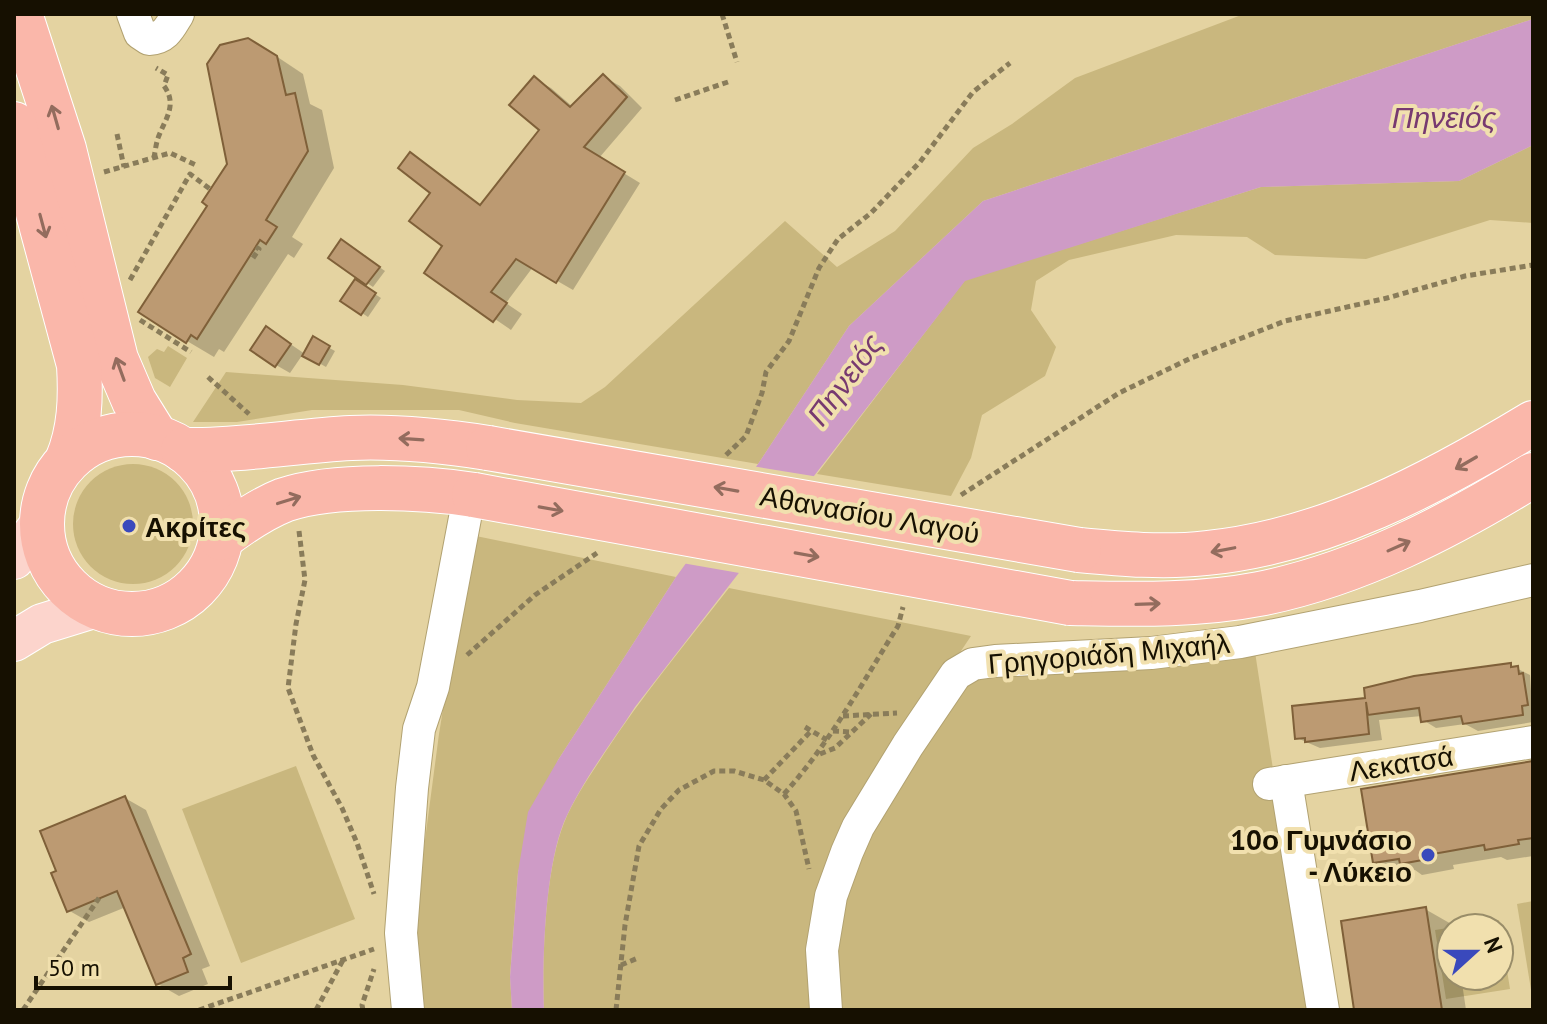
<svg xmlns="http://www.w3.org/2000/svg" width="1547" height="1024" font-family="'PT Sans',sans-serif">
  <rect width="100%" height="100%" fill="#e4d3a1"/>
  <g fill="#c9b77e" fill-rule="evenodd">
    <polygon points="1244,14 1533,14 1533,19 983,201 849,326 758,464 515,423 459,410 312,410 237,422 193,422 226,372 403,385 517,400 581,403 605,387 785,221 837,267 895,231 973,148 1012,124 1075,78"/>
    <polygon points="1533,145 1533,223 1490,220 1366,259 1275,255 1247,237 1176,235 1069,260 1036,281 1031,310 1056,347 1045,376 982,415 971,458 951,496 817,474 965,280 1261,187 1459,181"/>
    <polygon points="168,346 187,358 170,387 155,378 148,357 157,349 164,352"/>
    <circle cx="133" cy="524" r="60"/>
    <polygon points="471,535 676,577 558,760 518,872 510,976 512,1010 420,1010 413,931 439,734"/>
    <path d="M729,588L971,636L876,778L815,1010H544C542,958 545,870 564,823C574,798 590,776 604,754C642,696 686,643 729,588Z"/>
    <polygon points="1255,652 1310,1010 838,1010 838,912 857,855 966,679"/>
    <polygon points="296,766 355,919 241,963 182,809"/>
    <polygon points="1533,901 1533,1002 1517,904"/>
    <path d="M1499,920L1510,989L1446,999L1435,930ZM1451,928H1499V976H1451Z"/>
  </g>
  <path fill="#ce9bc6" d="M1533,19V145L1459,181L1261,187L965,281L635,707C611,744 582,781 564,822C545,869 542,959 544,1010H512L510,977L518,872L528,812L558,760L676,577L758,464L849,326L983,201Z"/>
  <polygon fill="#e4d3a1" points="752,466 819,477 745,574 682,563"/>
  <g fill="#0003">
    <polygon points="276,56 303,74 310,104 322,110 334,168 292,237 303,244 294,258 288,254 224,352 219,349 214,357 187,341 209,205"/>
    <polygon points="604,77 620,86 642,108 599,158 640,183 573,290 533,267 506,303 522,314 511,330 426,272 445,245 433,192 410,154 482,206 541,130 535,79 551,88 573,107"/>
    <polygon points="348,245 385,271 373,287 367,283"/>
    <polygon points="361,285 381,298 368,317 342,300"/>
    <polygon points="280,337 305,354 313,339 335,351 326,367 303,354 290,373 276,365"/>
    <polygon points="1510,665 1530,675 1533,722 1478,731 1465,724 1436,728 1423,720 1422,716 1379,720 1382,740 1320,748 1297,738 1368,700"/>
    <polygon points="1533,763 1533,856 1507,860 1501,857 1453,865 1454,869 1422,875 1415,870 1395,873 1375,861"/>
    <polygon points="125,798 146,810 210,966 202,969 208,984 179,996 158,984 126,907 89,922 68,910"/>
    <polygon points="1425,909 1453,925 1451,976 1461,976 1466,1010 1356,1010"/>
  </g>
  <g fill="#bc9a72" stroke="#7f6039" stroke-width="2">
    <polygon points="248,38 277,56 286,95 295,93 308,151 266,220 277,227 266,244 260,240 197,339 191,335 186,343 138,312 207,206 202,202 227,164 207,64 220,45"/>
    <polygon points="603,74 627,97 584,147 625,172 556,283 516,259 491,292 507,303 493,322 424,273 442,246 409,221 430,193 398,168 410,152 480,205 539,130 509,105 534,76 570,107"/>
    <polygon points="341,239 380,267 366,285 328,258"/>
    <polygon points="355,279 376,293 361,315 340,301"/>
    <polygon points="266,326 291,344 275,367 250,350"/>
    <polygon points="313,336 330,346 319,365 302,356"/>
    <polygon points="1511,663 1511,667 1518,666 1519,674 1523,673 1528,705 1522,706 1523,715 1463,724 1461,716 1421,722 1419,708 1368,715 1366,702 1369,734 1305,742 1305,738 1295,739 1292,706 1365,698 1364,688 1414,676"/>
    <polygon points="1533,761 1533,838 1518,840 1519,844 1485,850 1484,845 1433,854 1434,858 1400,864 1399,859 1373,863 1361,789"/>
    <polygon points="125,796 191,954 183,958 188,972 156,985 117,891 67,912 51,873 56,871 40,831"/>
    <polygon points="1426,907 1442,1010 1354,1010 1341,921"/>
  </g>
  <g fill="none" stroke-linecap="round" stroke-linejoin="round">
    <defs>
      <g id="minor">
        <path d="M133,14L140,33L149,39C166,38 170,27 178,14"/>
        <polyline points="1286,781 1323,1010"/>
        <polyline points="1269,784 1533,742"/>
        <polyline points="408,1010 401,933 412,788 419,729 433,687 465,518"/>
        <polyline points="826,1010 822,950 831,896 847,852 858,827 908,745 956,674 973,664 995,661 1151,653 1240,642 1420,606 1533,580"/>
      </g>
      <g id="major">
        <polyline points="14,559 42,522"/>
        <polyline points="14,641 42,624 97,607"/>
      </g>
      <g id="highway">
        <polyline points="20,14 64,149 116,359 134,401 157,438"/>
        <path d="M14,124L79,365C81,398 80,430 67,461"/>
        <circle cx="132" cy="524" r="90"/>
        <path d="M183,450C240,451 295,441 351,438C397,436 443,441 488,448"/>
        <path d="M221,538C241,523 261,509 284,500C335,483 421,487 474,495"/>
        <path d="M1079,550C1121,554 1164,558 1207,553C1326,541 1432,484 1533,423"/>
        <path d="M1070,603C1132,604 1197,606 1259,594C1356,575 1449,527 1533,475"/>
      </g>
    </defs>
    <use href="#minor" stroke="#b2a271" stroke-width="34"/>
    <use href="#major" stroke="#fff" stroke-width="42"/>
    <use href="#highway" stroke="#fff" stroke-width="46"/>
    <g stroke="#897c5a" stroke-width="5" stroke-dasharray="6 4" stroke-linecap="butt">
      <polyline points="722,14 737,62"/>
      <polyline points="675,100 728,82"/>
      <polyline points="117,134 124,167"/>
      <path d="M154,158C155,152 156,144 158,138C165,119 178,105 164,86L168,75L156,68"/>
      <polyline points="104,172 170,153 196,165"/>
      <polyline points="253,258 259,249 256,247"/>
      <polyline points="130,280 190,174 210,189"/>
      <polyline points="140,320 191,352"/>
      <polyline points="208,377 249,414"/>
      <polyline points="726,455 746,436 762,393 766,372 789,341 819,268 838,239 871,213 920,162 973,92 1010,63"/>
      <polyline points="961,495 1119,393 1191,358 1285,321 1387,298 1465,276 1533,265"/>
      <polyline points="299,531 305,580 296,624 288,688 313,755 342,808 357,843 374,894"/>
      <polyline points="467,655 535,595 597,553"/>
      <polyline points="843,716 897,713"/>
      <polyline points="805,727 827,740"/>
      <polyline points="833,731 851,732"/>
      <polyline points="820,754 835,748 871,714"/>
      <polyline points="764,780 811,731"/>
      <path d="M784,794C830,743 862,683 898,626L903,607"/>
      <polyline points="621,965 638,958"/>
      <polyline points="23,1010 99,898"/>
      <polyline points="199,1010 374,949"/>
      <polyline points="316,1010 343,960"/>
      <polyline points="363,1010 362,1005 374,969"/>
      <polyline points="616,1010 625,925 639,846 661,809 679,790 714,771 734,771 764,780 784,794 796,811 809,869"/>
    </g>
    <use href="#minor" stroke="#fff" stroke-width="32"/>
    <use href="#major" stroke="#fcd4cc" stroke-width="40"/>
    <use href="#highway" stroke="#fab7aa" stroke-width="44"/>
    <defs>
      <g id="highway-bridge">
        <polyline points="488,448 1079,550"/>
        <polyline points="474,495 1070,603"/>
      </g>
    </defs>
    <use href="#highway-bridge" stroke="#fff" stroke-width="46" stroke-linecap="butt"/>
    <use href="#highway-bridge" stroke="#fab7aa" stroke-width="44"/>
  </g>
  <defs><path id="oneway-shaft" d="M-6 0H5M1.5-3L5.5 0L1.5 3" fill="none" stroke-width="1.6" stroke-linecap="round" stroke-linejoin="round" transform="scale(2)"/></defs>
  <g stroke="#936c5e">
    <use href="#oneway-shaft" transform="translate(55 117) rotate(-106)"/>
    <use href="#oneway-shaft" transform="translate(43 226) rotate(75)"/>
    <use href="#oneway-shaft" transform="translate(120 369) rotate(-110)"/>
    <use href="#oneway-shaft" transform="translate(411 439) rotate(-176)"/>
    <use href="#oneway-shaft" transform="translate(1466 463) rotate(150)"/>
    <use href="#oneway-shaft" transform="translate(726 489) rotate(-170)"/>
    <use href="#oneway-shaft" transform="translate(289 500) rotate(-17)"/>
    <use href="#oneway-shaft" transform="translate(551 509) rotate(10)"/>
    <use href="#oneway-shaft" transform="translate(1399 546) rotate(-24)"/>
    <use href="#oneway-shaft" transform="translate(1223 550) rotate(169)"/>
    <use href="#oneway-shaft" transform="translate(807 555) rotate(10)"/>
    <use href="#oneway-shaft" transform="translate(1148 604) rotate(-2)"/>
  </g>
  <g fill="#3a49bc" stroke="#f1e0ae" stroke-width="3">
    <circle cx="129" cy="526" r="8"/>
    <circle cx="1428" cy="855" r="8"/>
  </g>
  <g text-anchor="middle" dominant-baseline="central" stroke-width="8" stroke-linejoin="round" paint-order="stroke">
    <g font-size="28" fill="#161001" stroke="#f1e0ae">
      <text transform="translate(870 514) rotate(10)">Αθανασίου Λαγού</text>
      <text transform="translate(1109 653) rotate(-5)">Γρηγοριάδη Μιχαήλ</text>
      <text transform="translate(1401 763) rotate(-9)">Λεκατσά</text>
    </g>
    <g font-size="28" font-weight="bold" fill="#161001" stroke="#f1e0ae" text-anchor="start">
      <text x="145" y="526">Ακρίτες</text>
      <text x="1412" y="839" text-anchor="end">10ο Γυμνάσιο<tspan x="1412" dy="32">- Λύκειο</tspan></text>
    </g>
    <g font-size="30" font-style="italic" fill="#773a70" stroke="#f1e0ae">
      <text x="1444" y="116">Πηνειός</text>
      <text transform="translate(844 379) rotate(-54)">Πηνειός</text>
    </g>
  </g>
  <rect width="1547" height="1024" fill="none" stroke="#161001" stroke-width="32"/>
  <g transform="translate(1475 952) rotate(69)"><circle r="38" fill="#f1e0ae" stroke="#998d69" stroke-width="2"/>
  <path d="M0-6L14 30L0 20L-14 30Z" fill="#3a49bc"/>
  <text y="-12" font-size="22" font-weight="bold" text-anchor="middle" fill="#161001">N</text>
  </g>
  <path d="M36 976v12h194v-12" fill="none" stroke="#161001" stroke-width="4"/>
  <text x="48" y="976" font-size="24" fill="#161001" stroke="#f1e0ae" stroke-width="6" paint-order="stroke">50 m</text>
</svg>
